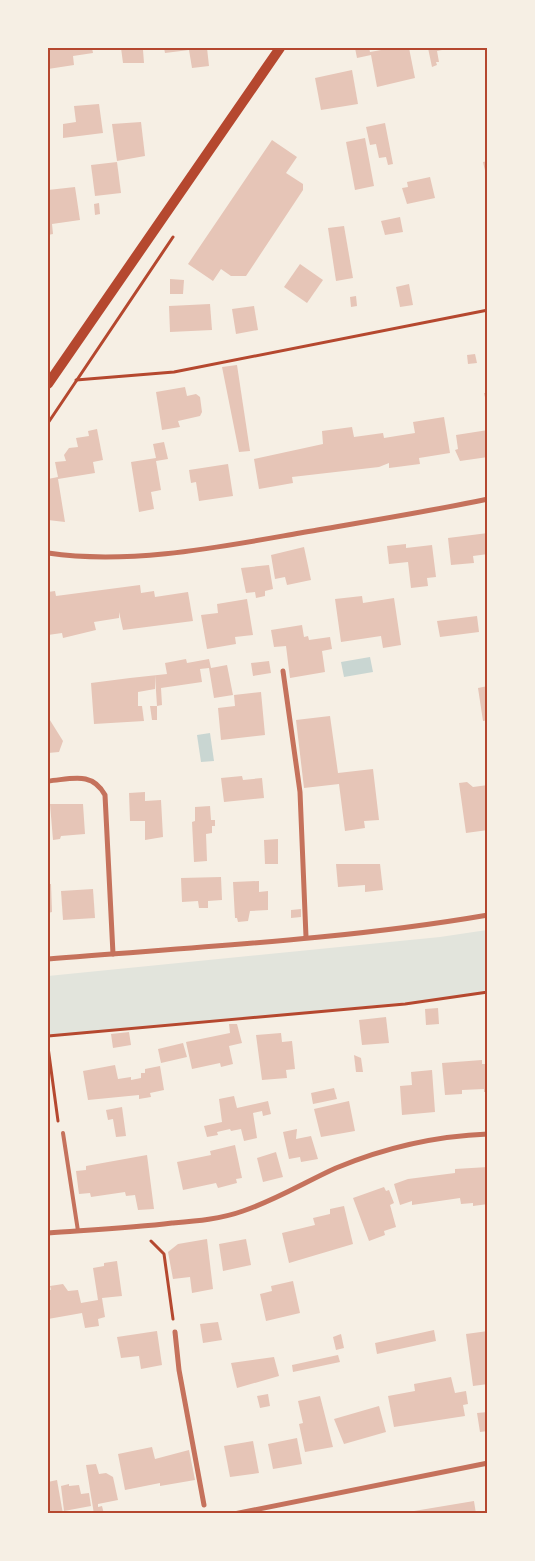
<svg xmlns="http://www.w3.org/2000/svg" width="535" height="1561" font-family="Mulish,sans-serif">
  <rect width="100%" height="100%" fill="#f6efe4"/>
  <polygon fill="#e2e4dc" points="487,930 487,992 449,998 48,1037 48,976 440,937"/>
  <g fill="#c9d6d2">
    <polygon points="370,657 373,672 344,677 341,662"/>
    <polygon points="210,733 214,761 201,762 197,735"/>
  </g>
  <g fill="#e6c5b7">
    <polygon points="48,48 92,48 93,53 73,56 74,65 48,69"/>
    <polygon points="121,48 151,48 151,49 143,50 144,63 123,63"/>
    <polygon points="164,48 207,48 209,66 192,68 189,50 165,53"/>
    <polygon points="355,48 369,48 370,52 392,48 409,48 415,78 377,87 371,55 357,58"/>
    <polygon points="428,48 441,48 442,50 437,51 439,62 436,62 437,65 432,67"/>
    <polygon points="352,70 358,104 321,110 315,78"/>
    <polygon points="99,104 103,133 63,138 63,124 76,122 74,106"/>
    <polygon points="141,122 145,156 117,161 112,124"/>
    <polygon points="385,123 393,164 388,165 386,157 379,158 376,144 370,145 366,127"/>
    <polygon points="365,138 374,186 355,190 346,142"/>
    <polygon points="272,140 297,157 286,173 303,184 303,190 246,276 231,276 221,269 213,281 188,264"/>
    <polygon points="488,161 488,175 486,175 483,162"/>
    <polygon points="117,162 121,193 95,196 91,165"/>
    <polygon points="430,177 435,198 407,204 402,188 408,187 407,182"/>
    <polygon points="75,187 80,220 52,224 53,234 48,235 48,190"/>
    <polygon points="99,203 100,214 95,215 94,204"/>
    <polygon points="400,217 403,232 385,235 381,221"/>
    <polygon points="344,226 353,278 336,281 328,228"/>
    <polygon points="300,264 323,280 307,303 284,287"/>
    <polygon points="170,279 184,280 183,294 170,294"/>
    <polygon points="409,284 413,305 400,307 396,287"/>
    <polygon points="356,296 357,306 351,307 350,297"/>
    <polygon points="210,304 212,330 170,332 169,306"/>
    <polygon points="254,306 258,330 236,334 232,309"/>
    <polygon points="475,354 477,363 468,364 467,355"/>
    <polygon points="237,365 250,451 239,452 222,367"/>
    <polygon points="185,387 187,396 196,394 200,397 202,412 200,416 178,421 180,427 162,430 156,392"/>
    <polygon points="484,393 488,393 488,406 487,406"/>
    <polygon points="444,417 450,453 419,458 420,464 389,468 389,463 379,467 292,477 293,483 259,489 254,459 323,444 322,431 352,427 354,437 383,433 384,438 415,433 413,422"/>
    <polygon points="97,429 103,460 93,462 95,473 58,479 65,522 48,520 48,479 58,477 55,462 66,461 64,455 69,448 78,447 76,438 89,436 88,431"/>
    <polygon points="488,430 488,457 460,461 455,450 458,449 456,435"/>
    <polygon points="164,442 168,459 156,461 161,490 151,492 154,509 139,512 131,462 156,458 153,444"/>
    <polygon points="228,464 233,496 199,501 196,482 191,483 189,470"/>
    <polygon points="488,533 488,554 473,556 474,563 451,565 448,538"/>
    <polygon points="406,544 406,548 432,545 436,577 427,578 428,586 411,588 408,562 389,564 387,546"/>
    <polygon points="304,547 311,580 287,585 285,577 275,579 271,555"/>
    <polygon points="269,565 273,589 265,591 265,596 256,598 255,592 246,593 241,568"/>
    <polygon points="140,585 141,593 154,591 155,597 188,592 193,621 123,630 119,612 119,618 94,622 96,630 63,638 62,633 48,635 48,592 55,591 56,596"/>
    <polygon points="362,596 363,603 394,598 401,645 383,648 381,636 341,642 335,599"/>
    <polygon points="247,599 253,635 235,637 236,644 207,649 201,615 218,613 217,604"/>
    <polygon points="477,616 479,632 440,637 437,621"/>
    <polygon points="302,625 304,637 308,636 309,640 330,637 332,649 322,651 325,672 290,678 286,646 274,647 271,630"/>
    <polygon points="186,659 187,663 209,659 211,668 227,665 233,695 214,698 209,668 200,669 202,682 161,688 162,705 157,706 155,675 155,689 138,692 138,706 142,706 144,721 94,724 91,683 130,678 167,674 165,663"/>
    <polygon points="269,661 271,673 253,676 251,663"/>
    <polygon points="488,686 488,720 483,721 478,688"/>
    <polygon points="261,692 265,735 221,740 218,708 235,706 234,695"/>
    <polygon points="150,706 157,706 157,720 152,720"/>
    <polygon points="330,716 338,773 373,769 379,820 364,821 365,828 345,831 339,784 304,788 296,720"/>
    <polygon points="48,717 63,741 59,752 48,753"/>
    <polygon points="242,776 243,780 262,778 264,798 224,802 221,778"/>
    <polygon points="467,782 473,787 488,785 488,830 466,833 459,783"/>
    <polygon points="145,792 145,801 161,800 163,837 145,840 145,821 130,821 129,793"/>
    <polygon points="50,804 83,804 85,834 61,836 60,839 53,840"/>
    <polygon points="210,806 211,820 215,820 215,826 212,826 212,833 206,834 207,861 194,862 192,822 195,821 195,807"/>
    <polygon points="278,839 278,864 265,864 264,840"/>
    <polygon points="336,864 380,864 383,890 365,892 365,885 338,887"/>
    <polygon points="221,877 222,900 208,901 208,908 199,908 198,901 182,902 181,878"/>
    <polygon points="259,881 259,892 268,891 268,910 250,911 248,921 238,922 237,918 235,918 233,882"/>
    <polygon points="48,884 51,884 52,912 48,913"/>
    <polygon points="93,889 95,918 63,920 61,891"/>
    <polygon points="301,909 301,917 291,918 291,910"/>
    <polygon points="438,1008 439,1024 426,1025 425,1009"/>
    <polygon points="386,1017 389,1043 362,1045 359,1020"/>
    <polygon points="229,1024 237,1024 242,1043 229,1046 233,1064 221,1067 220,1063 192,1069 186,1042 230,1033"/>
    <polygon points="129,1032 131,1045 113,1048 111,1034"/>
    <polygon points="281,1033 282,1042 292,1041 295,1069 286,1070 287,1078 262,1080 256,1035"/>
    <polygon points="183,1043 187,1057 161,1063 158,1049"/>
    <polygon points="354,1055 361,1058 363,1072 356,1072"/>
    <polygon points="482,1060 482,1064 488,1064 488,1092 484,1092 484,1089 462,1090 462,1094 445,1095 442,1063"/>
    <polygon points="115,1065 118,1079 131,1077 131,1080 141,1078 141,1073 145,1073 145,1069 160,1066 164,1090 150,1093 151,1097 139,1099 139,1095 88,1100 83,1071"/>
    <polygon points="432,1070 435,1112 402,1115 400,1086 412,1085 411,1072"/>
    <polygon points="334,1088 337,1099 313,1104 311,1093"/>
    <polygon points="234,1096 237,1108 268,1101 271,1114 263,1116 262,1111 253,1113 257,1138 244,1141 241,1129 231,1131 230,1129 217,1132 218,1135 207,1137 204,1126 222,1122 219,1099"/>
    <polygon points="349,1101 355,1131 321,1137 314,1109"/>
    <polygon points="122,1107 126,1136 116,1137 113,1119 108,1120 106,1110"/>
    <polygon points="297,1129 296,1139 311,1136 318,1159 301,1162 300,1157 289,1159 283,1132"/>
    <polygon points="235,1145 242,1178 236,1179 237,1183 218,1188 216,1183 183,1190 177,1162 211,1155 210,1151"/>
    <polygon points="276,1152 283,1177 263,1182 257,1158"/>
    <polygon points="147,1155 154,1209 138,1210 135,1195 126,1196 125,1192 91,1197 90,1193 79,1194 76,1171 86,1170 86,1166"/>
    <polygon points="488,1167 488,1204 473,1206 473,1203 461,1204 460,1198 412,1205 412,1201 400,1205 394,1184 408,1179 455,1173 455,1169"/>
    <polygon points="384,1187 386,1191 389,1190 394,1203 390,1205 396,1227 384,1231 385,1235 369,1241 353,1198"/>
    <polygon points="344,1206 353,1244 289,1263 282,1233 315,1225 313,1218 330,1214 330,1209"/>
    <polygon points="207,1239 213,1289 192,1293 190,1277 173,1279 168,1252 178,1244"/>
    <polygon points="246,1239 251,1265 223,1271 219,1244"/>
    <polygon points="117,1261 122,1296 102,1298 105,1317 98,1319 99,1326 85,1328 82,1313 48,1319 48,1289 51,1290 50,1286 63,1284 68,1291 78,1290 81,1303 98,1300 93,1268 104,1266 104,1263"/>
    <polygon points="293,1281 300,1313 266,1321 260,1294 272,1291 271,1286"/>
    <polygon points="218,1322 222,1340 203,1343 200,1324"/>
    <polygon points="434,1330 436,1341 377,1354 375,1343"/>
    <polygon points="157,1331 162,1365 141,1369 139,1356 121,1358 117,1337"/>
    <polygon points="488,1331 488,1353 485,1353 488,1384 473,1386 466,1334"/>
    <polygon points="341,1334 344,1348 336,1350 333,1337"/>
    <polygon points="338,1355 340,1362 293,1372 292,1365"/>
    <polygon points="274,1357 279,1376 237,1388 231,1363"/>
    <polygon points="451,1377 455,1393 466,1391 468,1404 463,1405 465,1416 394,1427 388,1396 415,1391 414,1384"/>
    <polygon points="268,1394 270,1406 260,1408 257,1396"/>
    <polygon points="320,1396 333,1447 305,1452 299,1424 303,1423 298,1401"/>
    <polygon points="379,1406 386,1432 344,1444 334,1419"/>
    <polygon points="488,1412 488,1431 480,1432 477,1413"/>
    <polygon points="297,1438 302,1464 273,1469 268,1444"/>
    <polygon points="253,1441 259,1473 230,1477 224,1446"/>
    <polygon points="152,1447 155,1459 189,1450 195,1480 160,1486 160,1483 125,1490 118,1454"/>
    <polygon points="96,1464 99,1474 106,1473 113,1477 118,1500 98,1504 98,1507 102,1506 104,1514 94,1514 86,1465"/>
    <polygon points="57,1480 63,1514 48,1514 48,1482"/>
    <polygon points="69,1484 69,1486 79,1485 81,1494 89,1493 91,1506 64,1511 61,1486"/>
    <polygon points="474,1501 476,1514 415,1514 414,1511"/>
  </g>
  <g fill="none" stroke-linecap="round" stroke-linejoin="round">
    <g stroke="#b5482f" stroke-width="3">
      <polyline points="76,380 174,372 488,310"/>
      <polyline points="48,423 173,237"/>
      <polyline points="48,1036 405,1004 488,992"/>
      <polyline points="48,1047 58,1121"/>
      <polyline points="151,1241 164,1254 173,1319"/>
    </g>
    <polyline stroke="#c5725c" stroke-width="4" points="63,1133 78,1231"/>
    <g stroke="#c5725c" stroke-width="5">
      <path d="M48,553C129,565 220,547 300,533C363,522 426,512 488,499"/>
      <polyline points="283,671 300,792 306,937"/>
      <path d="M48,781C72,779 92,771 105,795L113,954"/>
      <path d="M48,959C194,947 343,940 488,915"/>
      <path d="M48,1233C89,1230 131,1228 172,1223C196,1221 221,1219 243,1211C276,1200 305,1182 336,1168C384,1148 436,1136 488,1134"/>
      <polyline points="175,1332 179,1370 204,1505"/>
      <polyline points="234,1514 488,1463"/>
    </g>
    <polyline stroke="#b5482f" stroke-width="10" points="48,384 280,48"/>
  </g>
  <rect width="535" height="1561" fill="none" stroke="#f6efe4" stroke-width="98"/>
  <rect x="49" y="49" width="437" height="1463" fill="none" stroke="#b5482f" stroke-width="2"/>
</svg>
